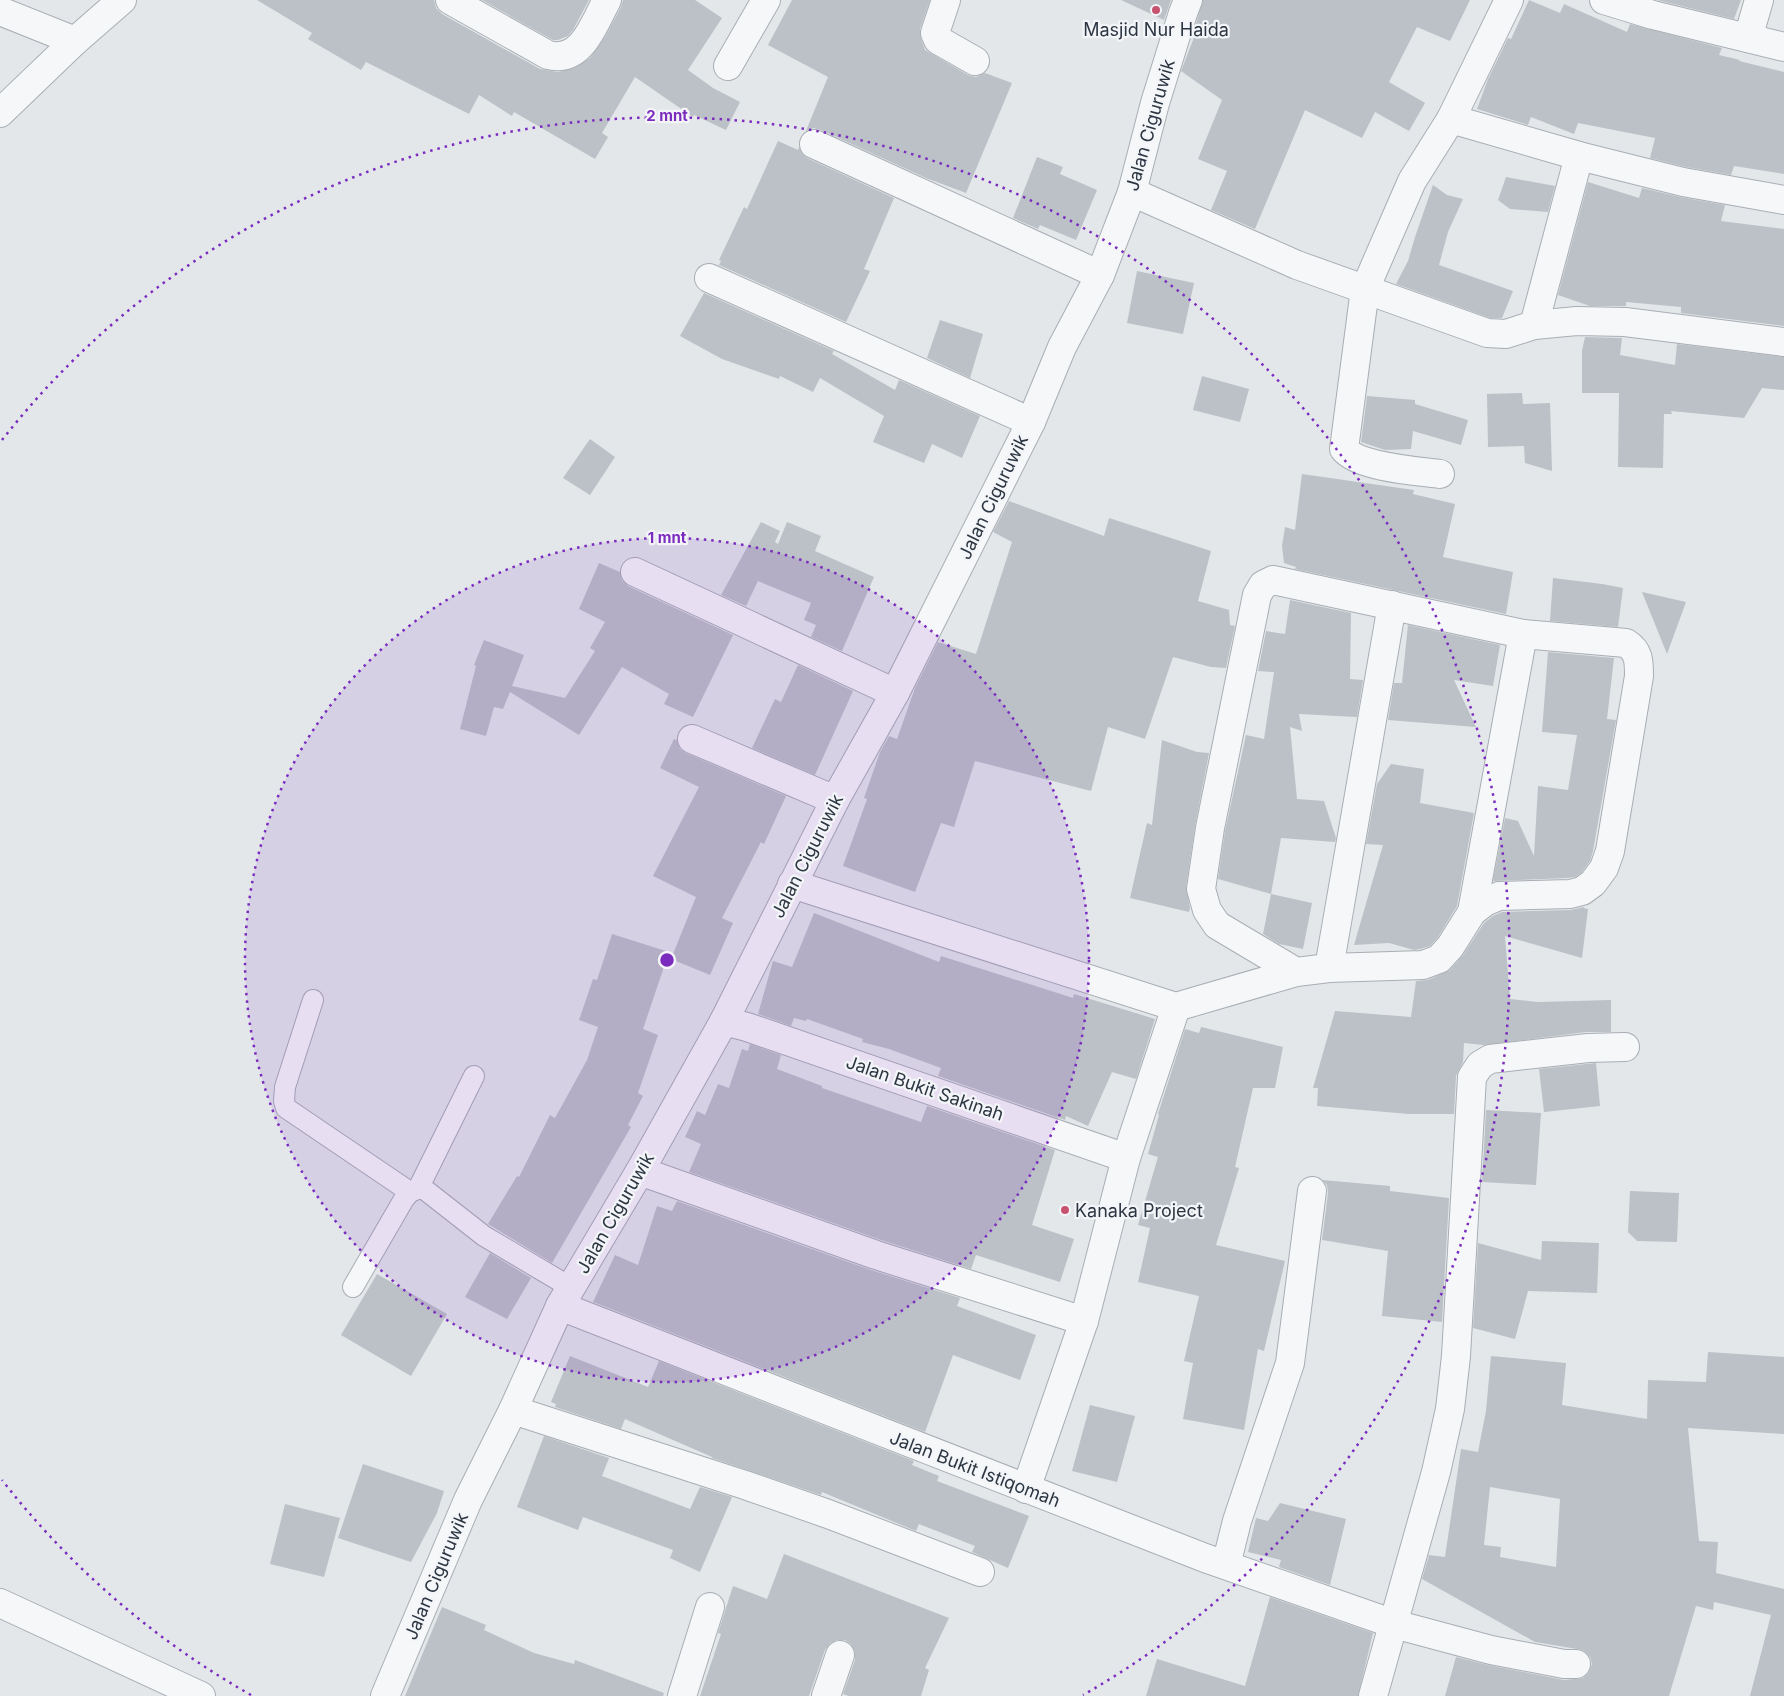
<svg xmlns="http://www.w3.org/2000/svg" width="1784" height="1696" font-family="Inter,sans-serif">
  <rect width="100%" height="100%" fill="#e3e7ea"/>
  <g fill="#bbc1c7" fill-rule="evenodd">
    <polygon points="257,0 434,0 436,8 442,14 540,69 558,72 574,68 590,58 605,37 621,7 623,0 695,0 722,18 688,70 713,88 740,102 726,130 694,115 693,117 635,77 602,133 608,137 595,159 514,112 512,116 479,95 469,114 366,62 361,70 308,39 312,33"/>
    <polygon points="482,0 589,0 573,30 568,36 558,40 553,40"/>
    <polygon points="792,0 930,0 920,29 921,39 925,50 968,75 976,77 985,73 1012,83 966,193 926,178 821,130 813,128 806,131 828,77 768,45"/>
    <polygon points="1121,0 1171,0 1164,20"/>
    <polygon points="1203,0 1470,0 1450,41 1417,27 1389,82 1425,103 1409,131 1375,112 1362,138 1305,110 1255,229 1211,210 1227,171 1198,159 1222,100 1181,71 1195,35 1193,34"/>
    <polygon points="1529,0 1560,13 1564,4 1627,32 1630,24 1722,48 1719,55 1740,60 1739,61 1784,72 1784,174 1734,166 1731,175 1686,167 1650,158 1655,138 1578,123 1574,134 1531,117 1528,125 1477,109 1488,79 1508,38 1511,39"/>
    <polygon points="1657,0 1741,0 1734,19"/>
    <polygon points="778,141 798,150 799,147 802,153 807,158 894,198 864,269 870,271 846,322 719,265 721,261 719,260 744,207 747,209"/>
    <polygon points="1037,157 1063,167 1060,174 1097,190 1076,240 1040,225 1038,229 1013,218"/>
    <polygon points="1506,177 1555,186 1548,212 1510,209 1498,200"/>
    <polygon points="1588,182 1639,198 1642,188 1680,197 1725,205 1721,221 1784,229 1784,326 1681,313 1681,307 1626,302 1626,306 1590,306 1558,295"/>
    <polygon points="1433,185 1447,195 1463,199 1448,232 1439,265 1513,291 1502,318 1490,318 1396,284 1408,261 1415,237"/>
    <polygon points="1137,271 1194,283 1183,334 1127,323"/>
    <polygon points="704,293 834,351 832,354 895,390 899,380 980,416 962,458 932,444 924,463 873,442 884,416 820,378 813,392 780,376 779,379 722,359 680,336"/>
    <polygon points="940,320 983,334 970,378 927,358"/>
    <polygon points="1585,337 1622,338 1620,355 1675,365 1677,344 1784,357 1784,390 1762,388 1744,418 1671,411 1672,414 1664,414 1663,468 1618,467 1619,393 1582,393 1582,351"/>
    <polygon points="1202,376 1249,389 1240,422 1193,410"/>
    <polygon points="1522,393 1523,404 1550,403 1552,471 1525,463 1524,446 1488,447 1487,394"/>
    <polygon points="1367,396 1415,400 1415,404 1468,420 1461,445 1413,431 1411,449 1385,450 1361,442"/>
    <polygon points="590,439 615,457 590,495 563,478"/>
    <polygon points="1302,474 1414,490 1413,494 1455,504 1443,557 1513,572 1506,614 1295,569 1296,567 1284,563 1282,546 1285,527 1295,530"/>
    <polygon points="1009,501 1104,536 1109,518 1211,551 1198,601 1229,610 1230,625 1235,626 1226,668 1211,667 1173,657 1145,739 1108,727 1091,791 975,761 954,827 941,823 915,892 843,866 867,799 864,798 880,752 889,736 897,739 915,688 938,642 976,654 1012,542 993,532"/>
    <polygon points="761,522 780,531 775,542 778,544 787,522 821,536 815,551 874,577 842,651 811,637 816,625 804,620 811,603 758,581 746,606 721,595"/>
    <polygon points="599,563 620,572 622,581 628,586 733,635 693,717 664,704 669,694 622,667 579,735 510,692 503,709 494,707 486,736 460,729 476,666 474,665 484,640 524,655 512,686 565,698 595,651 590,648 605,622 579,609"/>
    <polygon points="1553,578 1602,584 1623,588 1618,627 1550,621"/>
    <polygon points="1642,592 1686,602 1667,654"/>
    <polygon points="1290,600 1351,613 1350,679 1363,680 1357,717 1299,714 1302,731 1290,727 1297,799 1324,801 1336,838 1335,842 1281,838 1271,894 1218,879 1225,831 1246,735 1264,739 1274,672 1258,671 1266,631 1285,634"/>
    <polygon points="1408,625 1500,645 1493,686 1454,680 1476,727 1388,720 1394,683 1402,683"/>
    <polygon points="1548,652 1614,658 1607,719 1616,720 1593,851 1590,861 1582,872 1575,877 1568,878 1493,881 1505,818 1518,821 1534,856 1538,786 1568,790 1577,735 1542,732"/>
    <polygon points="798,665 853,691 815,775 752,748 775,699 781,702"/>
    <polygon points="674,739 677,740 680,749 686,753 786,796 764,844 761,842 722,918 733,923 710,975 671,959 696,897 653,876 699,787 660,768"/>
    <polygon points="1162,740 1197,752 1209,753 1195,826 1186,887 1190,908 1189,912 1130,898 1147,823 1152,825"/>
    <polygon points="1391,764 1424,769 1420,803 1474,813 1457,906 1438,937 1430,946 1420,949 1414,950 1389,943 1354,945 1383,845 1366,844 1377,784"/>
    <polygon points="1271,894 1312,903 1303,949 1279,944 1263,934"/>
    <polygon points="1584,907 1584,908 1588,909 1582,958 1505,936 1510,999 1538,1002 1611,1000 1611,1032 1586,1032 1484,1045 1464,1043 1463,1062 1456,1076 1454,1114 1409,1114 1317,1106 1318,1088 1313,1088 1335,1011 1411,1017 1416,981 1428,980 1450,970 1463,955 1484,923 1493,916 1502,912 1570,910"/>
    <polygon points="814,913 939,962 941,956 1073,998 1074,994 1155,1019 1136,1079 1112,1072 1088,1126 1066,1116 1065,1120 938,1076 941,1068 889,1049 862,1042 863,1039 807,1019 806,1021 794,1018 791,1026 758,1014 773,961 792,967"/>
    <polygon points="612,934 669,952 643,1029 658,1035 638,1093 643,1096 628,1125 631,1127 552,1263 488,1224 517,1176 519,1177 550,1115 555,1118 587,1060 598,1027 579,1020 593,979 597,980"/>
    <polygon points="1201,1027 1283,1047 1275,1088 1253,1088 1235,1167 1239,1168 1216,1245 1285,1261 1264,1351 1258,1349 1244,1430 1183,1419 1193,1363 1184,1361 1199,1296 1138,1282 1150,1228 1138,1225 1158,1157 1148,1154 1159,1115 1158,1114 1185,1029 1199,1033"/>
    <polygon points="750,1044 781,1055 777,1069 822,1086 822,1088 921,1122 927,1106 1055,1150 1032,1225 1074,1239 1060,1282 976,1255 971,1269 881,1240 689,1172 701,1144 685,1137 697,1111 705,1115 718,1084 729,1088 742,1049 748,1051"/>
    <polygon points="1596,1063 1600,1106 1544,1112 1539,1069"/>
    <polygon points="1486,1110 1541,1113 1536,1185 1482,1182"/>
    <polygon points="1322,1180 1390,1186 1390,1191 1449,1198 1442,1322 1382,1316 1388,1251 1322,1240 1328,1193 1327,1185"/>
    <polygon points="1630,1191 1679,1193 1677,1242 1637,1241 1628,1232"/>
    <polygon points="677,1201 871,1270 960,1298 957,1306 1036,1335 1020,1380 953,1355 925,1432 593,1302 615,1255 638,1265 657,1206 672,1211"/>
    <polygon points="1542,1241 1599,1243 1597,1293 1528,1291 1515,1339 1473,1328 1478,1243 1541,1260"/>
    <polygon points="490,1253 531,1278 507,1319 465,1297"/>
    <polygon points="377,1274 447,1314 411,1376 341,1335"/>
    <path d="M1708,1352L1784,1357V1434L1688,1428L1699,1541L1718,1542L1716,1573L1784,1589V1696H1750L1771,1615L1714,1602L1713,1610L1696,1606L1669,1696H1445L1456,1657L1488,1665L1564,1680L1583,1678L1589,1672L1592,1664L1590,1657L1583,1650L1535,1642L1422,1579L1429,1555L1445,1557L1461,1449L1478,1452L1486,1411L1491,1356L1566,1363L1562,1405L1647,1419L1648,1380L1706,1382ZM1490,1487L1560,1499L1556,1567L1500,1557L1501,1547L1484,1545Z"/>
    <polygon points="570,1356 648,1387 659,1361 914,1461 912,1465 939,1476 937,1481 1029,1516 1008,1568 972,1552 975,1546 919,1524 916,1531 822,1492 821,1495 712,1458 712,1457 625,1419 621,1429 555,1407 556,1404 551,1402"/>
    <polygon points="1090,1405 1135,1416 1117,1482 1072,1471"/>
    <polygon points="544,1436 609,1458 602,1476 690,1509 700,1487 732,1497 700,1572 670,1558 673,1550 583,1517 578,1530 517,1507"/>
    <polygon points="363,1464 444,1491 437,1513 411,1562 338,1538"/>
    <polygon points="1280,1503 1346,1519 1330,1585 1279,1567 1281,1560 1248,1552 1256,1518 1268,1521"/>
    <polygon points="285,1504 340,1518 324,1577 270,1564"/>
    <polygon points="784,1554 949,1618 925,1668 929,1670 921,1696 849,1696 843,1694 855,1660 855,1652 851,1644 845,1640 837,1640 830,1643 825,1650 809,1696 700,1696 721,1634 718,1633 733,1586 767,1599"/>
    <polygon points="1270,1597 1373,1633 1358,1696 1146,1696 1157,1659 1245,1686"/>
    <polygon points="442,1607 486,1625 484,1630 534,1653 574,1664 575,1660 664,1693 663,1696 405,1696"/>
  </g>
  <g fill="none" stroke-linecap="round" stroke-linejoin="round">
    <defs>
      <g id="service">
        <polyline points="313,1000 285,1087 284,1101 286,1108 410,1192"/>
        <polyline points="418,1189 474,1076"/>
        <polyline points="353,1287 404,1199 410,1192 418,1189 424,1189 484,1236 570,1287"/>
      </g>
      <g id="minor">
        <path d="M450,0L548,55C582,64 594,23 607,0"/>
        <polyline points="946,0 935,33 938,40 975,61"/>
        <polyline points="1604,0 1653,15 1784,47"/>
        <polyline points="0,11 75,41"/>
        <polyline points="1748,38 1759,0"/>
        <polyline points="728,66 766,0"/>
        <polyline points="0,113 75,41 122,0"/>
        <polyline points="1451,119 1579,156 1683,182 1784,200"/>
        <polyline points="814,144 1100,275"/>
        <polyline points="1132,192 1297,265 1487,333 1506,334 1534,325 1577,321 1625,322 1784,342"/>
        <polyline points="709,278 1031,422"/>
        <polyline points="1534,325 1579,156"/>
        <path d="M1440,474C1417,471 1358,467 1344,449L1365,289L1412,181L1451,119L1509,0"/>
        <polyline points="635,572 895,693"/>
        <polyline points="692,739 835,800"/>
        <path d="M792,884L1176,1007L1296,972L1329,968L1423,965L1439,959L1450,947L1472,912L1485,902L1499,896L1570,894L1582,891L1593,883L1604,868L1610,851L1639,676C1639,661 1639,651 1626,643L1523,634L1273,580L1263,585L1257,595L1210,828L1201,889L1207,910L1217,925L1296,972"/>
        <polyline points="1472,912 1523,634"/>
        <polyline points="1329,968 1392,605"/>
        <polyline points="724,1021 747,1027 1126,1158"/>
        <polyline points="640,1171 876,1255 1084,1321"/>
        <polyline points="560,1306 1205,1558 1394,1624 1491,1650 1564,1664 1576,1664"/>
        <polyline points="513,1410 745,1485 828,1514 980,1572"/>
        <polyline points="1026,1489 1084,1321 1126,1158 1176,1007"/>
        <polyline points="1226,1565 1237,1521 1290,1363 1312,1191"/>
        <polyline points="0,1603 201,1696"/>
        <polyline points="385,1696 468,1500 513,1410 560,1306 640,1171 724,1021 835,800 895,693 1031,422 1062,347 1100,275 1132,192 1155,103 1183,13 1188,0"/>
        <polyline points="682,1696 710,1607"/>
        <polyline points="826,1696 840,1655"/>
        <polyline points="1373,1696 1436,1472 1450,1409 1456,1356 1472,1077 1480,1065 1490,1059 1588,1048 1625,1047"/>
      </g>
    </defs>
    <use href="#service" stroke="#a8aeb4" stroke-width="22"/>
    <use href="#minor" stroke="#a8aeb4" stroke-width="30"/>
    <use href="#service" stroke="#f6f7f9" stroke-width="20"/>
    <use href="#minor" stroke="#f6f7f9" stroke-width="28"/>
  </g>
  <circle cx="667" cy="960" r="422" fill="#7b2cbf" fill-opacity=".12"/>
  <g fill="none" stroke="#7b2cbf" stroke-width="2.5" stroke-dasharray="2.5 5">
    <circle cx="667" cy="960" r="422"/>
    <path d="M251 1695A844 844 0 0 1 2 1480M2 440A844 844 0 1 1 1083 1695"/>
  </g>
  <g fill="#c65270" stroke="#f3f5f8" stroke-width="2">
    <circle cx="1156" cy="10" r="5"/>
    <circle cx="1065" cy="1210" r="5"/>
  </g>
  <g text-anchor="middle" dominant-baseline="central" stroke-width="4.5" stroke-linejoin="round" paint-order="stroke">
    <g font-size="18" fill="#2c3642" stroke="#f3f5f8">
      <text x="1156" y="29">Masjid Nur Haida</text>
      <text x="1075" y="1210" text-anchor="start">Kanaka Project</text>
    </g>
    <g font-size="18" fill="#2c3642" stroke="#f3f5f8">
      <text transform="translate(1150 125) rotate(-74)">Jalan Ciguruwik</text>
      <text transform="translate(993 497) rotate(-64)">Jalan Ciguruwik</text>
      <text transform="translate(807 856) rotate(-63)">Jalan Ciguruwik</text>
      <text transform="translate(925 1088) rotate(19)">Jalan Bukit Sakinah</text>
      <text transform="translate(615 1213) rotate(-60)">Jalan Ciguruwik</text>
      <text transform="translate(975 1469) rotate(21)">Jalan Bukit Istiqomah</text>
      <text transform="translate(436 1576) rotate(-67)">Jalan Ciguruwik</text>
    </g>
  </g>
  <circle cx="667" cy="960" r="8" fill="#7b2cbf" stroke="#f3f5f8" stroke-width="2.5"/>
  <g font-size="15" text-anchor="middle" font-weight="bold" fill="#7b2cbf" stroke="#f3f5f8" stroke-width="4.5" stroke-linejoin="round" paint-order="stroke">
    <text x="667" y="121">2 mnt</text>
    <text x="667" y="543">1 mnt</text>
  </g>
</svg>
